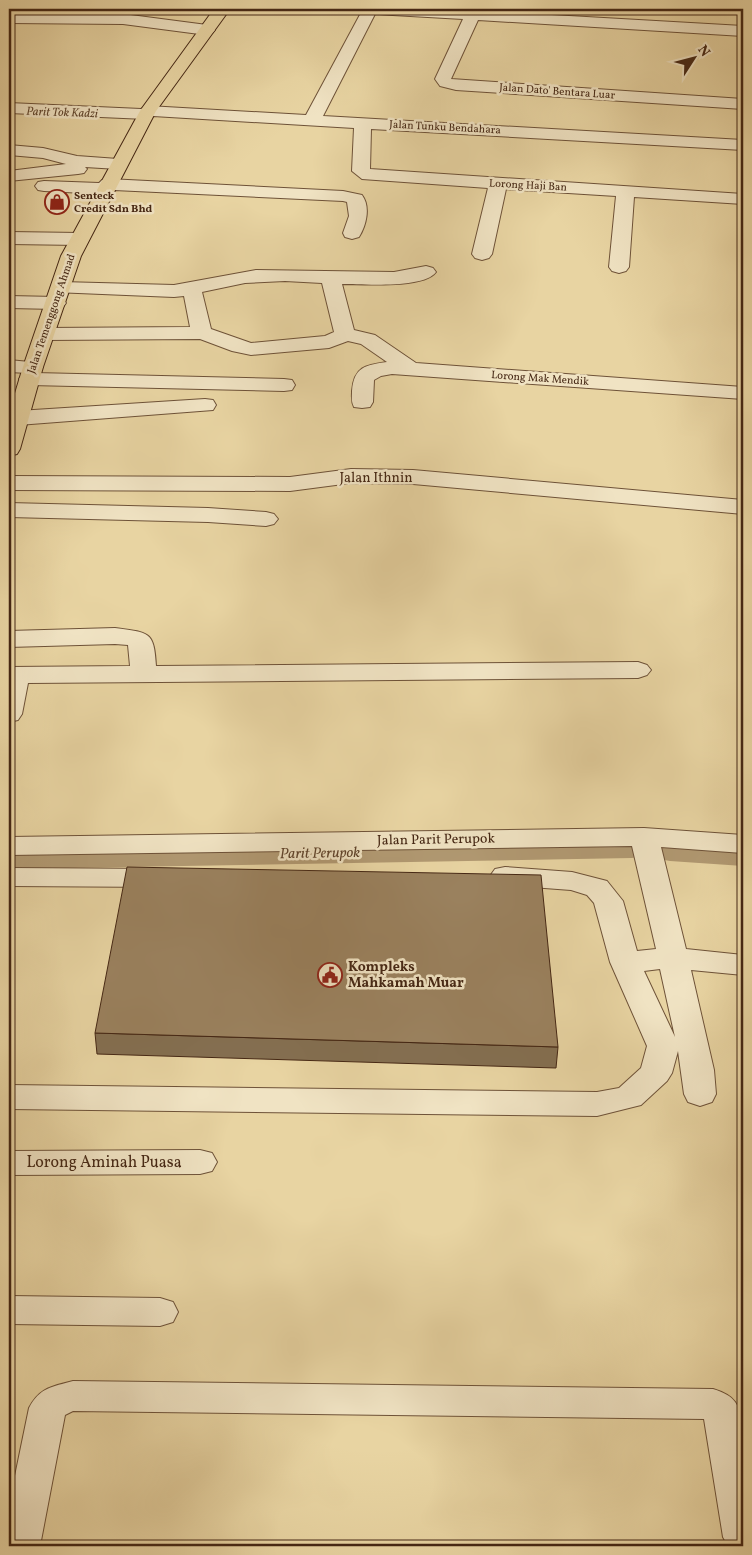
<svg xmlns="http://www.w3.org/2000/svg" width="752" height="1555" font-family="Vollkorn,serif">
  <rect width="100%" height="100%" fill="#e8d4a2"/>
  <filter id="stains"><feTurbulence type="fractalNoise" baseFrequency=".004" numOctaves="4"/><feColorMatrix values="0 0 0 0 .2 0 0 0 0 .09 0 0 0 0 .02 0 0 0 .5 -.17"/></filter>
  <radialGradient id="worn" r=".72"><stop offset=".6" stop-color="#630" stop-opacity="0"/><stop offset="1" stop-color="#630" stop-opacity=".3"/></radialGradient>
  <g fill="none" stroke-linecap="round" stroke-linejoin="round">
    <g fill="#b19972" fill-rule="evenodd">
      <polygon points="632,840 643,842 647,849 643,856 632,858 9,869 9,850"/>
      <polygon points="670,843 743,848 743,866 670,861 659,859 655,852 659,845"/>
    </g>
    <defs>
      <g id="minor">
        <polygon points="363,9 482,9 482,11 743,26 743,36 478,20 451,79 743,99 743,109 456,90 440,86 435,79 463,19 375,14 323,116 743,140 743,150 371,129 370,169 743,194 743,204 634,197 629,267 626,271 619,273 612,271 609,267 616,196 506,189 492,254 489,258 482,260 475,258 472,254 488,188 362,179 352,171 354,128 153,116 146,119 9,113 9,103 141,109 148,106 306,115"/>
        <polygon points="9,13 123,14 207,25 212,27 215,30 212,33 207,35 123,24 9,23"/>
        <polygon points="9,145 43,148 77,156 118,159 124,160 127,164 124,168 118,169 85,167 87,169 84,173 78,174 9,181 9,171 66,164 43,158 9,155"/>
        <path d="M108,179L343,191L362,195C371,207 366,226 359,237L352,239L345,237L343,233L349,216L347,202L343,201L114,190L111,193L105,194L44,191L38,190L35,186L38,182L44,181L99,183L102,180Z"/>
        <polygon points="9,232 80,233 87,235 89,239 87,243 80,245 9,244"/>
        <path d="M426,266L433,268L436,272C424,289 362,284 342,284L354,330L375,335L416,363L743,387V399L392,374L381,376L374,380L373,402L370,407L362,408L354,407C351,401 352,398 352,391C354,367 365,365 387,362L361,344L348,341L329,348L251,355L232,351L200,339L45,340L38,338L35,334L38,330L45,328L190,327L184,296L174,297L54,292L51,288L54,284L61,282L174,285L256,270L394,272ZM285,281L322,283L334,332L325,336L251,343L211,329L202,292L245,283Z"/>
        <polygon points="9,296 56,297 63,299 66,303 63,307 56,309 9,308"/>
        <polygon points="9,360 40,363 43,367 40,371 35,373 284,379 292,380 295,385 292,390 284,391 30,385 23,383 19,379 23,375 28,373 9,372"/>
        <polygon points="205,399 213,400 216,405 213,410 18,425 9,420 10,413 18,411"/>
        <polygon points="351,469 413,470 743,500 743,514 413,484 351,483 290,491 9,490 9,476 290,477"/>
        <polygon points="9,503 208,508 266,512 274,514 278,519 274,524 266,526 208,522 9,517"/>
        <path d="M115,628C149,633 154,630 156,666L638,662L647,665L651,670L647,675L638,678L28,683L22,714L18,720L9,722V667L130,666L128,645L115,644L9,647V631Z"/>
        <path d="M644,828L743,835V853L661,847L686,949L743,955V975L691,970L714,1070L716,1094L712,1102L700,1106L688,1102L684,1094L678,1051L672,1073L667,1081L641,1105L597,1116L9,1109V1085L597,1092L619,1088L641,1068L647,1046L610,962L594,903L587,895L571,890L505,885L495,883L490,876L495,869L505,867L572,872L607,881L623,901L637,951L656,949L632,846L9,855V837ZM660,969L675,1037L644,971Z"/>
        <polygon points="9,868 162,869 172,871 177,878 172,885 162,887 9,886"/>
        <polygon points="200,1150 212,1153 217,1162 212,1171 200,1174 9,1175 9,1151"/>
        <polygon points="9,1296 160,1298 173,1302 178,1312 173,1322 160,1326 9,1324"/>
        <path d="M73,1381L713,1389C736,1396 739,1404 743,1427V1546H728L723,1537L704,1419L73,1411L65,1415L40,1546H9V1505L29,1408C40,1387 52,1387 73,1381Z"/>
      </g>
      <polygon id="major" points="214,9 230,9 156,111 81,256 43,367 20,449 17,454 9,456 9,413 23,367 61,256 140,111"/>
    </defs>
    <use href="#minor" stroke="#6e5238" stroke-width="2"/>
    <use href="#major" stroke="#452714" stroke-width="2"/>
    <use href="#minor" fill="#f0e3c3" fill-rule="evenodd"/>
    <use href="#major" fill="#e8d4a2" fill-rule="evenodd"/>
  </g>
  <polygon fill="#846f51" stroke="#452714" points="95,1033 558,1047 556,1068 97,1054"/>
  <polygon fill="#9a815e" stroke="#452714" points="127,867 541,875 558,1047 95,1033"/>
  <defs>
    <symbol id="shop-ring" viewBox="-11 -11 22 22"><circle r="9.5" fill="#f0e3c3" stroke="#8f2418" stroke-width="1.5"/><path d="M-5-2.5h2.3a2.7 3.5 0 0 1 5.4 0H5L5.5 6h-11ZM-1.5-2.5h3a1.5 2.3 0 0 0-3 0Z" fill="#8f2418"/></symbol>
    <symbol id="civic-ring" viewBox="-11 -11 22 22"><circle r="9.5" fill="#f0e3c3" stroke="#8f2418" stroke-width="1.5"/><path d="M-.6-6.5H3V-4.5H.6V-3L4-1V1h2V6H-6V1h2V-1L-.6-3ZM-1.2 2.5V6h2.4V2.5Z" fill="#8f2418"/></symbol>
  </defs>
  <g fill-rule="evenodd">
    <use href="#shop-ring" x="43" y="188" width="28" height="28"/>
    <use href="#civic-ring" x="316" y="961" width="28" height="28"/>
  </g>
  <g text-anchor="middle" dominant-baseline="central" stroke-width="5" stroke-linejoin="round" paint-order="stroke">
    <g font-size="11" fill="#452714" stroke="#f0e3c3">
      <text transform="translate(557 92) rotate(4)">Jalan Dato' Bentara Luar</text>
      <text transform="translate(445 128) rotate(3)">Jalan Tunku Bendahara</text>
      <text transform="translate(528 186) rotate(3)">Lorong Haji Ban</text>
      <text transform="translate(52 314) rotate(-71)">Jalan Temenggong Ahmad</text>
      <text transform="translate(540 379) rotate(4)">Lorong Mak Mendik</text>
    </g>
    <g font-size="11" font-weight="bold" fill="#452714" stroke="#f0e3c3" text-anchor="start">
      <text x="74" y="196">Senteck<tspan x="74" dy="13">Credit Sdn Bhd</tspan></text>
    </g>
    <g font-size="12" font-style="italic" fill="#60442c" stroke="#f0e3c3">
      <text transform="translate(62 113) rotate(2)">Parit Tok Kadzi</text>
    </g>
    <g font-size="14" fill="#452714" stroke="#f0e3c3">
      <text x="376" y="478">Jalan Ithnin</text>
      <text transform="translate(436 840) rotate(-1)">Jalan Parit Perupok</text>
    </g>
    <g font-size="14" font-weight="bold" fill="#452714" stroke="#f0e3c3" text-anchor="start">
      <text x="348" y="967">Kompleks<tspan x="348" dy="16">Mahkamah Muar</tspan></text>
    </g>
    <g font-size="15" font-style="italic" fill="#60442c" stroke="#f0e3c3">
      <text transform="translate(320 854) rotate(-1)">Parit Perupok</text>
    </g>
    <g font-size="16" fill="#452714" stroke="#f0e3c3">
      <text x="104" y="1163">Lorong Aminah Puasa</text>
    </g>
  </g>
  <rect width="752" height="1555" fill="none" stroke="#e8d4a2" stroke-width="30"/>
  <rect x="10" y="10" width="732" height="1535" fill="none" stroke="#452714" stroke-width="2.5"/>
  <rect x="15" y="15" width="722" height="1525" fill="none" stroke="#452714"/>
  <g transform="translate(694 58) rotate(54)" stroke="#f0e3c3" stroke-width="4" paint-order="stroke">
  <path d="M0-4L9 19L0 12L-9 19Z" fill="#452714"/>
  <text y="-8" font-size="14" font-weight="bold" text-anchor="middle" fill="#452714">N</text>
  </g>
  <rect width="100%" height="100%" filter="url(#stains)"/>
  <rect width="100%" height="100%" fill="url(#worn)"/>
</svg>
